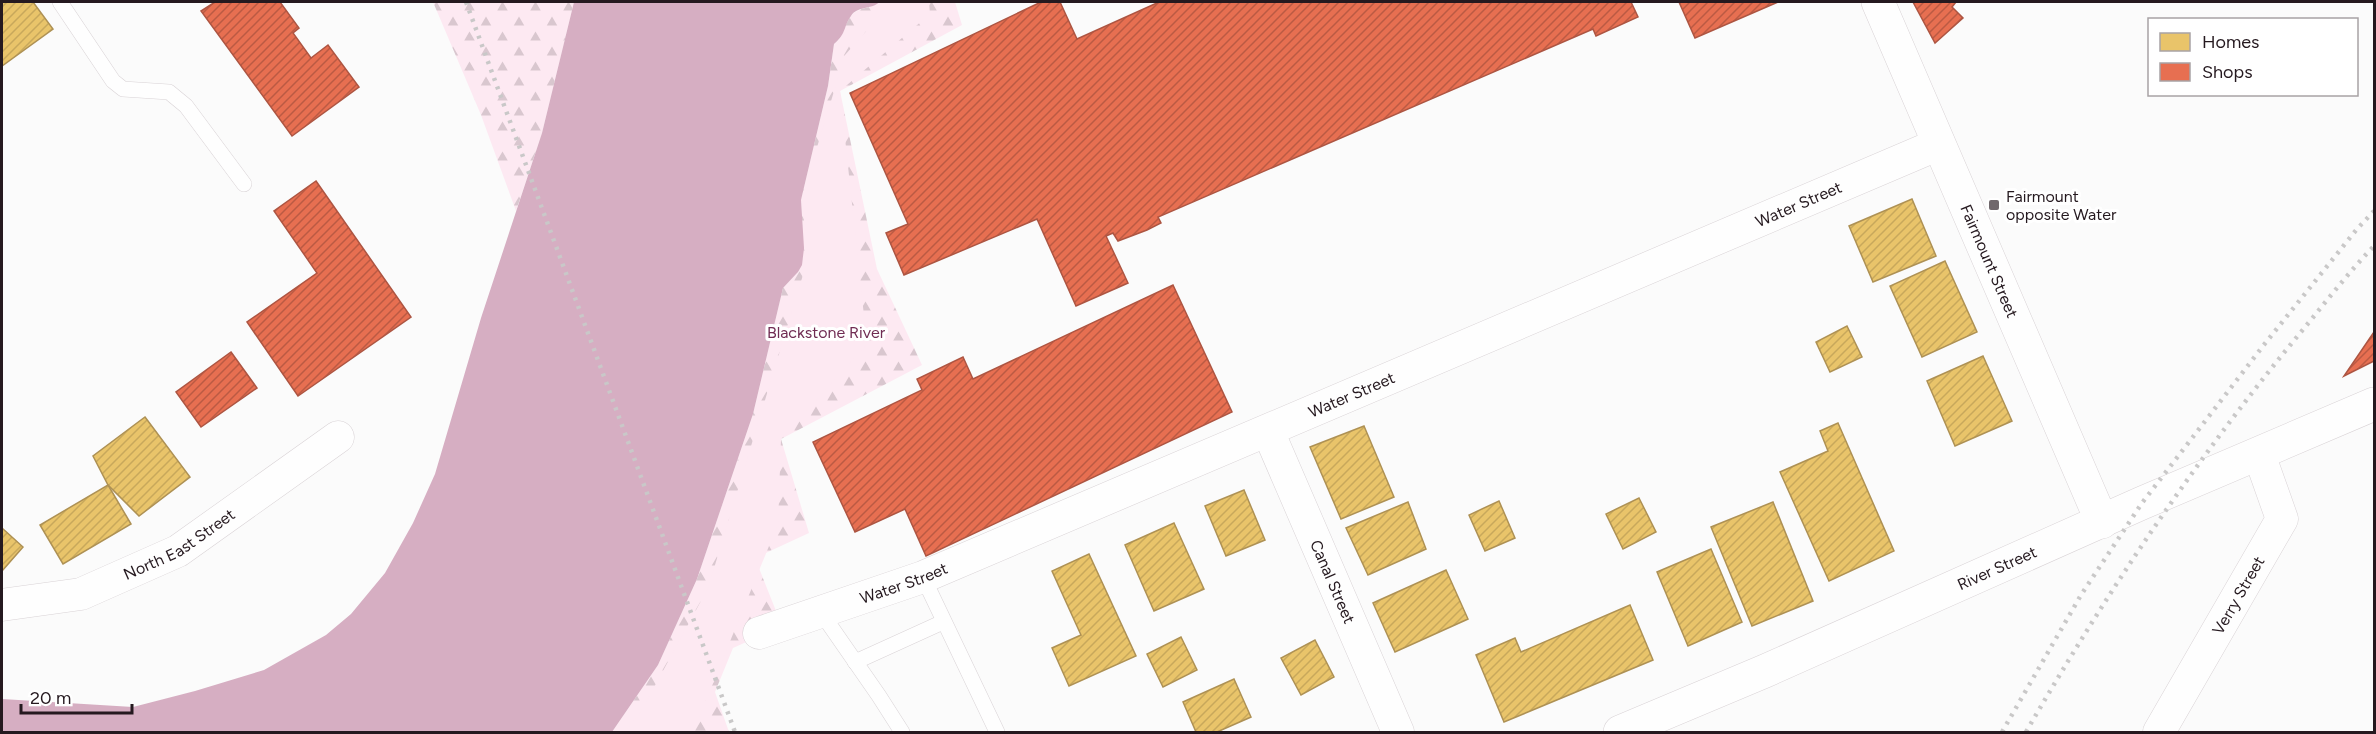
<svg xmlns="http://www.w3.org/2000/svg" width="2376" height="734" font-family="Figtree,sans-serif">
  <defs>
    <pattern id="forest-firs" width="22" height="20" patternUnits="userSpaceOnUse" patternTransform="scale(1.5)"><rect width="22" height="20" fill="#fde9f2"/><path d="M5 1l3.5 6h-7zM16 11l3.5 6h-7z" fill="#d9c7cf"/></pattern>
    <pattern id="homes-hatch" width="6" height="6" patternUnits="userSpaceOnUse" patternTransform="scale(1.5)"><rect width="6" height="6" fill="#e9c46a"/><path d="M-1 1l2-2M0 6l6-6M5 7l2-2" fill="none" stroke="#c8a85b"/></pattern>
    <pattern id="shops-hatch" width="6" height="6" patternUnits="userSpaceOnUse" patternTransform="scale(1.5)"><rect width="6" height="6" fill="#e76f51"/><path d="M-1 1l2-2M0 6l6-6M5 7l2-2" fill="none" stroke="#bb5a43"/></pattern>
  </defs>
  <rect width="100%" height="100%" fill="#fbfbfb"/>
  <g fill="url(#forest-firs)">
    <polygon points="433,2 574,2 542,133 516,211 481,115"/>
    <path d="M880,2H955L962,25L840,91L877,269L922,365L781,439L809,533L755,558L782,626L733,648L715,692L729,732H612L658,665L697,579L753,414L783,288L798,272L803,257L801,200L828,86L834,44C846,34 843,27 851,16C857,7 871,9 880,2Z"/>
  </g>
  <polygon fill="#fde9f2" points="892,2 929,2 930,14 840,91 867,344 781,439 778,524 693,732 624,732 639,715 708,588 809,255 801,200 845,55"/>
  <path fill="#d6aec2" d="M574,2H880C870,10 857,6 851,16C843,27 847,33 834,44L828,86L801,200L804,248L802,265L798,272L783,288L753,414L697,579L658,665L612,732H2V699L133,707L195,691L264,670L326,635L351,614L385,573L413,523L435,474L481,318L542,133Z"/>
  <g fill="url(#homes-hatch)" stroke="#ae9154" stroke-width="1.5">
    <polygon points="2,2 33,2 53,29 2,66"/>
    <polygon points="1912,199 1936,256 1873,282 1849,226"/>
    <polygon points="1945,261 1977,332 1922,357 1890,286"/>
    <polygon points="1847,326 1862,357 1830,372 1816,342"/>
    <polygon points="1983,356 2012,421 1955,446 1927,381"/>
    <polygon points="145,417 190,477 139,516 108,485 93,456"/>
    <polygon points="1838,423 1894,551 1829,581 1780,472 1828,451 1820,431"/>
    <polygon points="1364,426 1394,497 1341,519 1310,447"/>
    <polygon points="108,485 131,524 63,564 40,525"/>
    <polygon points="1244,490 1265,540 1226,556 1205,506"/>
    <polygon points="1639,498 1656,532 1623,549 1606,514"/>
    <polygon points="1499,501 1515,538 1485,551 1469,515"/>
    <polygon points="1408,502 1426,549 1368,575 1346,528"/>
    <polygon points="1773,502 1813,601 1752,626 1711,527"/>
    <polygon points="1174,523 1204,589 1154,611 1125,545"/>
    <polygon points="2,528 23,547 2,571"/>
    <polygon points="1711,549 1742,622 1688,646 1657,572"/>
    <polygon points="1089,554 1136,656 1069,686 1052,648 1081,635 1052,571"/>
    <polygon points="1446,570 1468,619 1395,652 1373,603"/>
    <polygon points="1630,605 1653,660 1504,722 1476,655 1515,638 1521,652"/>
    <polygon points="1181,637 1197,670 1163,687 1147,654"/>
    <polygon points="1315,640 1334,677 1301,695 1281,658"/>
    <polygon points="1234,679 1251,717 1217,732 1196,732 1183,702"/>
  </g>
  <g fill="url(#shops-hatch)" stroke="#ad5542" stroke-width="1.5">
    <polygon points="215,2 280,2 299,28 293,33 311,58 328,45 359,87 292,136 201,11"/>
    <polygon points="1041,2 1060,2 1077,39 1159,2 1631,2 1638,17 1596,36 1593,29 1158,217 1161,223 1147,230 1118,241 1113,233 1106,236 1128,283 1076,306 1037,219 904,275 886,233 908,224 850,93"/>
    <polygon points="1679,2 1778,2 1695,38"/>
    <polygon points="1913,2 1956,2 1952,7 1963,18 1935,43"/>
    <polygon points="316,181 411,317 298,396 247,322 317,273 274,211"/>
    <polygon points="1173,285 1232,412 926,556 905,509 855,532 813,442 922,390 917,379 963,357 973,379"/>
    <polygon points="2374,332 2374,361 2344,376"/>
    <polygon points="231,352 257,388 201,427 176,392"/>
  </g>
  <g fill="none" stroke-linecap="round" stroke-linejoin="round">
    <defs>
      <g id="service">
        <polyline points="60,2 113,81 123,89 169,92 186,106 244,184"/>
        <polyline points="923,577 997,732"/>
        <polyline points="820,611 879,696 902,732"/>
        <polyline points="855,662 943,622"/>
      </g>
      <g id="minor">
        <path id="s1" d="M1268,431L1398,732"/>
        <path id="s2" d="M2,605L81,594L178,551L338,437"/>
        <path id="s3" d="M759,633L923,577L1939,144"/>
        <path id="s4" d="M2159,732L2282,519L2259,454"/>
      </g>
      <g id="tertiary">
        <path id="s5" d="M1878,2L2102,522"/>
        <path id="s6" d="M1620,732L1765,671L2142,503L2374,404"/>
      </g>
    </defs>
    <use href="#service" stroke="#d9d3d6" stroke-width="16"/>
    <use href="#minor" stroke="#d9d3d6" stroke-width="33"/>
    <use href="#tertiary" stroke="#d9d3d6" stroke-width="34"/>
    <use href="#service" stroke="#fefefe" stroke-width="15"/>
    <use href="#minor" stroke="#fefefe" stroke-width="32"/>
    <use href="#tertiary" stroke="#fefefe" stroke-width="33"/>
    <g stroke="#c9c8c8" stroke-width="4.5" stroke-dasharray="3 6" stroke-linecap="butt">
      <polyline points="466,2 735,732"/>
      <polyline points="2002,732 2081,595 2142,503 2263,346 2357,229 2374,211"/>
      <path d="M2026,732C2107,592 2197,457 2301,332C2325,303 2348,273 2374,246"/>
    </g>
  </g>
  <rect fill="#70686c" stroke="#fff" stroke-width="2" x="1988" y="199" width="12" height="12" rx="3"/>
  <g text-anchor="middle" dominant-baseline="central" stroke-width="6" stroke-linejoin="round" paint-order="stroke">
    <g font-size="16" fill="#25191f" stroke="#fff" text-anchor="start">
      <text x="2006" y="196">Fairmount<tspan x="2006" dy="18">opposite Water</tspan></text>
    </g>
    <g font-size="16" fill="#25191f" stroke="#fff">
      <text stroke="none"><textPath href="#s3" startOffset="1125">Water Street</textPath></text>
      <text stroke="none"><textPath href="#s5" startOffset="282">Fairmount Street</textPath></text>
      <text stroke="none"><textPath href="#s3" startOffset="639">Water Street</textPath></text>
      <text stroke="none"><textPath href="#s2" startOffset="190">North East Street</textPath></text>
      <text stroke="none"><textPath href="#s6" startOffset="411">River Street</textPath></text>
      <text stroke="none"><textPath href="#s3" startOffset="153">Water Street</textPath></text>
      <text stroke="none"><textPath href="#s1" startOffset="164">Canal Street</textPath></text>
      <text stroke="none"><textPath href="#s4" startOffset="158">Verry Street</textPath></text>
    </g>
    <g font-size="16" fill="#702c53" stroke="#fff">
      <text x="826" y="332">Blackstone River</text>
    </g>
  </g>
  <rect width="2376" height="734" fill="none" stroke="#25191f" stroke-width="6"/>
  <rect x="2148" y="18" width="210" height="78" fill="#ffffff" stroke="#a8a3a5" stroke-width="1.5"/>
  <rect x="2160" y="33" width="30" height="18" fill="#e9c46a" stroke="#a8a3a5" stroke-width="1.5"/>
  <text x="2202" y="48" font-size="18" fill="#25191f">Homes</text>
  <rect x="2160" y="63" width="30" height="18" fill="#e76f51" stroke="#a8a3a5" stroke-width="1.5"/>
  <text x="2202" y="78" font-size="18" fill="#25191f">Shops</text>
  <path d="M21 704v9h111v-9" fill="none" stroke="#25191f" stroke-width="3"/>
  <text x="30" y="704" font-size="18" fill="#25191f" stroke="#ffffff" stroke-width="4.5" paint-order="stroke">20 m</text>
</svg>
